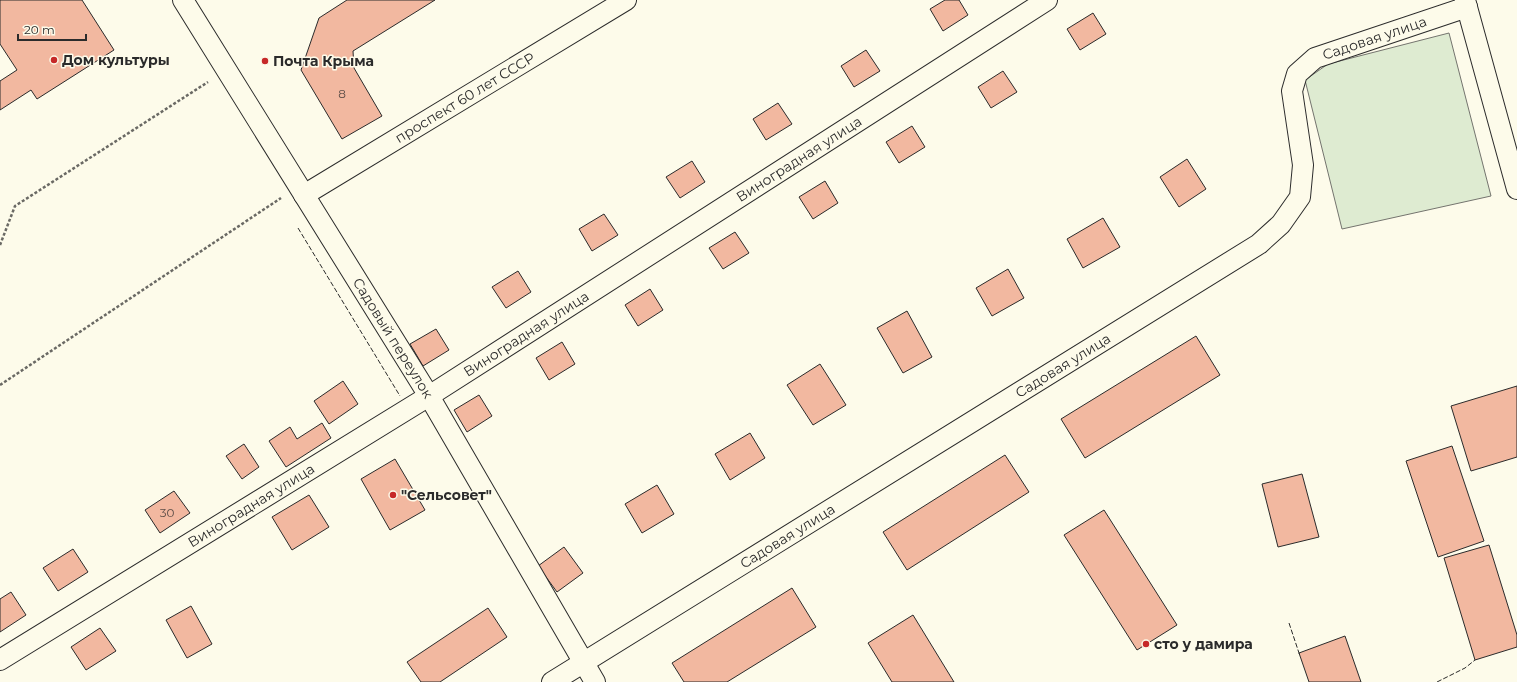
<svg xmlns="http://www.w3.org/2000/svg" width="1517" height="682" font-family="Montserrat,sans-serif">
  <rect width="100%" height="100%" fill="#fdfbea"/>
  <polygon fill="#deebd1" stroke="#74746e" points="1449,33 1491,196 1342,229 1305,80 1328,64"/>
  <g fill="#f2b8a0" stroke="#2b2b2b">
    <polygon points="0,0 82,0 114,50 37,99 31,90 0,110 0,81 17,70 0,44"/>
    <polygon points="347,0 435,0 353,51 354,68 382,116 342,139 301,70 319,18"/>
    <polygon points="945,0 959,0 968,15 943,31 930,9"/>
    <polygon points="1093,13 1106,34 1080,50 1067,29"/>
    <polygon points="866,50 880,71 854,87 841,66"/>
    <polygon points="1003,71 1017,92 991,108 978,87"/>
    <polygon points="778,103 792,124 766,140 753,119"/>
    <polygon points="912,126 925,147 899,163 886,142"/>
    <polygon points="1187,159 1206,189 1179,207 1160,177"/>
    <polygon points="692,161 705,182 680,198 666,177"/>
    <polygon points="825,181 838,203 813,219 799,197"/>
    <polygon points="604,214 618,235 592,251 579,229"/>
    <polygon points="1103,218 1120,247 1083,268 1067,239"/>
    <polygon points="735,232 749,253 723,269 709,248"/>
    <polygon points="1008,269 1024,298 992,316 976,288"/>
    <polygon points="518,271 531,292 506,308 492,287"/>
    <polygon points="650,289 663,310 638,326 625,305"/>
    <polygon points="907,311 932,357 903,373 877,328"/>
    <polygon points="436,329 449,350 423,366 410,344"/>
    <polygon points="1196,336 1220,375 1085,458 1061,419"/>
    <polygon points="562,342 575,364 549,380 536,358"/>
    <polygon points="820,364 846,405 813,425 787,385"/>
    <polygon points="343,381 358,404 329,424 314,401"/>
    <polygon points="1517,386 1517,457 1471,471 1451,406"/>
    <polygon points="479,395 492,416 467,432 454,410"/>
    <polygon points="322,423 331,438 286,467 269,441 290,427 297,439"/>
    <polygon points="750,433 765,458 730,480 715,454"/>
    <polygon points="244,444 259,467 242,479 226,456"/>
    <polygon points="1452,446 1484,541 1438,557 1406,461"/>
    <polygon points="1005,455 1029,492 907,570 883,532"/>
    <polygon points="395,459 425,510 390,530 361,479"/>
    <polygon points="1302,474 1319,537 1278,547 1262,484"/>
    <polygon points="657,485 674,514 642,533 625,504"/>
    <polygon points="174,491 190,513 160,533 145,510"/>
    <polygon points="309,495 329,527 292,550 272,517"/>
    <polygon points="1104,510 1177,625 1137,650 1064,535"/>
    <polygon points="1489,545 1517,635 1517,647 1475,660 1444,558"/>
    <polygon points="564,547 583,573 557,592 538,566"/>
    <polygon points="73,549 88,572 58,591 43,568"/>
    <polygon points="792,588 816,627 727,682 684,682 672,663"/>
    <polygon points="11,592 26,615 0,632 0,599"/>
    <polygon points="191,606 212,644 187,658 166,620"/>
    <polygon points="488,608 507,637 440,682 421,682 407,662"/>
    <polygon points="913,615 954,682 892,682 868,643"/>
    <polygon points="100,628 116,651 86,670 71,647"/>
    <polygon points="1345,636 1361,682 1309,682 1299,653"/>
  </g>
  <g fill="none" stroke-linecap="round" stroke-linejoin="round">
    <defs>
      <g id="minor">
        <path id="s1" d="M183,0L429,396L595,682"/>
        <polyline points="1465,0 1517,189"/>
        <path id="s2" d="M304,195L626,0"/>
        <path id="s3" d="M0,660L429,396L1047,0"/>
        <path id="s4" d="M552,682L1259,244L1281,224L1300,197L1303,165L1292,91L1297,74L1315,58L1467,7"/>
      </g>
    </defs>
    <use href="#minor" stroke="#2b2b2b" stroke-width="22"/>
    <g stroke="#6a6964" stroke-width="2.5" stroke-dasharray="3 2" stroke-linecap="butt">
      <polyline points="0,245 15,206 208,82"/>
      <polyline points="0,385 281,198"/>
    </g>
    <use href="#minor" stroke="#fdfbea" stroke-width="20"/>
    <g stroke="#2b2b2b" stroke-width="1" stroke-dasharray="5 2" stroke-linecap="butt">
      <polyline points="298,228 400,396"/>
      <polyline points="1289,623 1300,656"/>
      <polyline points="1437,682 1465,668 1475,660"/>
    </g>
  </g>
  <g fill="#c62828" stroke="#fdfbea" stroke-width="1.5">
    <circle cx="54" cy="60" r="4"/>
    <circle cx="265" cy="61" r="4"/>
    <circle cx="393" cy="495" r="4"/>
    <circle cx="1146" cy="644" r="4"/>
  </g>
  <g text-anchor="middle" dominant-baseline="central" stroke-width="3" stroke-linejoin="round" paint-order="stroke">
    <g font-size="12" fill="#5d4e48">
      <text x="342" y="93">8</text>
      <text x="167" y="512">30</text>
    </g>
    <g font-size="14" fill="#2b2b2b" stroke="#fdfbea">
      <text stroke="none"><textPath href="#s4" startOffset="1106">Садовая улица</textPath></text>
      <text stroke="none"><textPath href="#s2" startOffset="188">проспект 60 лет СССР</textPath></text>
      <text stroke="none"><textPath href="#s3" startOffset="943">Виноградная улица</textPath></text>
      <text stroke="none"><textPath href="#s3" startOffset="619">Виноградная улица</textPath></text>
      <text stroke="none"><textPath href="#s1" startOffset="398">Садовый переулок</textPath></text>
      <text stroke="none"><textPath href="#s4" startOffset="601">Садовая улица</textPath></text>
      <text stroke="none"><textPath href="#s3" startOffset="295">Виноградная улица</textPath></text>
      <text stroke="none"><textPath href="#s4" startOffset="277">Садовая улица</textPath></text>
    </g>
    <g font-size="14" font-weight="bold" fill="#2b2b2b" stroke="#fdfbea" text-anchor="start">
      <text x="62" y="60">Дом культуры</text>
      <text x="273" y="61">Почта Крыма</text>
      <text x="401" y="495">"Сельсовет"</text>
      <text x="1154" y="644">сто у дамира</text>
    </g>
  </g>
  <path d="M18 34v6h68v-6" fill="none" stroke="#2b2b2b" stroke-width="2"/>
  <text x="24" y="34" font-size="12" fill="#2b2b2b" stroke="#fdfbea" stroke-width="3" paint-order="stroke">20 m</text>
</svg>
